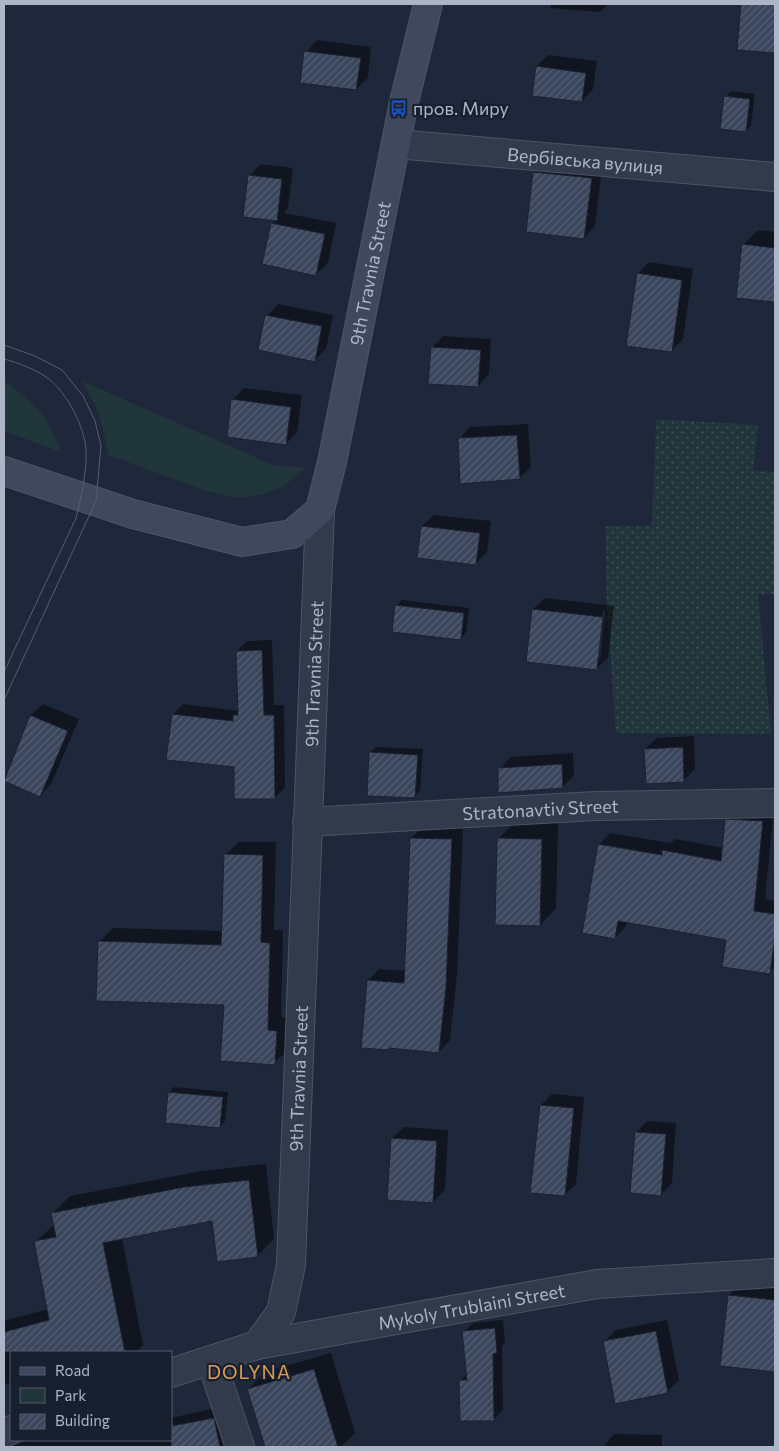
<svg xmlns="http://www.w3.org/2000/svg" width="779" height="1451" font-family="Commissioner,sans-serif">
  <defs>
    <pattern id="garden-dots" width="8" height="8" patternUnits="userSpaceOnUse" patternTransform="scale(1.25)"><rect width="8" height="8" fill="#21363b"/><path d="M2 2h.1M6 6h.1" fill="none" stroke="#3f5156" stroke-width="1.8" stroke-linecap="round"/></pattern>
    <pattern id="building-hatch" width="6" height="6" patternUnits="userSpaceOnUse" patternTransform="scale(1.25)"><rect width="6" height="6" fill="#3b455b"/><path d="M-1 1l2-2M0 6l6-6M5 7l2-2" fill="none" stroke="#555e71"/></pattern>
  </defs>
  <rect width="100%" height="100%" fill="#1f283a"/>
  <g fill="#21363b">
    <path d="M4,381C36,404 47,415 61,452L4,431Z"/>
    <path d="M82,381L273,465L305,468L284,486L264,494L238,498L210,492L108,455C104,425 98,407 82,381Z"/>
  </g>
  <polygon fill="url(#garden-dots)" points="656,419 758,425 753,470 775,473 775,594 758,594 771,734 616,733 607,608 605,526 652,526"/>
  <g fill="#0007" fill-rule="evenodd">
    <polygon points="551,4 608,4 600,12 551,8"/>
    <polygon points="743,4 775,4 775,52 738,49"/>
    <polygon points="317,40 371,47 368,78 356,89 306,52"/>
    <polygon points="548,55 597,61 593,89 582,101 537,66"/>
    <polygon points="731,91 755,94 751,125 746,131 726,97"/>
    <polygon points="546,161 602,167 595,226 584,238 534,172"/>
    <polygon points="261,164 293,168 288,208 284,213 336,223 328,263 316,274 272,224 276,220 249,176"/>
    <polygon points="758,230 775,232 775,301 738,297 744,244"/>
    <polygon points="649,262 693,269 683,339 671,351 638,274"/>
    <polygon points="278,304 333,315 326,349 315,360 267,316"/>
    <polygon points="443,336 491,339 489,374 478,386 432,348"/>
    <polygon points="244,388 302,395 297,432 286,444 233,400"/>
    <polygon points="528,424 531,467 519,478 459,439 470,427"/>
    <polygon points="434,515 491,521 487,552 475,564 422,526"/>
    <path d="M545,598L614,606L608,658L596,669L533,609ZM603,610L605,611L600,658H597Z"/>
    <polygon points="402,600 469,608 466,633 460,639 396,606"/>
    <polygon points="272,640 274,705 284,705 285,788 274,798 173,714 183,704 239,711 237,651 247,641"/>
    <polygon points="43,704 79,719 51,784 40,796 4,780 31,715"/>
    <polygon points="694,736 695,769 684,780 645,749 657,738"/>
    <polygon points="376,747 423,749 420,791 414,797 371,752"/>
    <polygon points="573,753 574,775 563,787 500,769 511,757"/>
    <polygon points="738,808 774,810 765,899 775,901 775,966 769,972 727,939 627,921 626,926 615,938 599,845 610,833 671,843 675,839 724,848 726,820"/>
    <polygon points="515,822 558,823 556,908 540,925 498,839"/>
    <polygon points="423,827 463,828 457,975 450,1040 439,1052 391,1047 389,1049 368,981 379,969 406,971 411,838"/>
    <polygon points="239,842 276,842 274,930 283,930 281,1017 290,1018 288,1050 274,1063 225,1003 99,942 113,928 223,931 225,855"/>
    <polygon points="174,1087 228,1092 225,1121 220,1127 169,1093"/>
    <polygon points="552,1094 584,1097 576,1184 564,1195 541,1105"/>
    <polygon points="647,1121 676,1123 672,1183 661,1195 636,1133"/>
    <polygon points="404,1127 448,1130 445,1190 433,1202 392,1138"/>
    <polygon points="266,1164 274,1239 257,1256 213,1220 122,1238 143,1345 136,1352 11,1352 11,1383 4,1384 4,1321 48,1309 35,1242 55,1224 53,1213 70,1196 202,1171"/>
    <polygon points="746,1279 775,1282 775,1371 721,1365 729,1295"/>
    <polygon points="503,1320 505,1343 502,1346 503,1410 494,1419 460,1381 468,1373 464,1332 473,1323"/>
    <polygon points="667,1320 679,1380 667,1392 604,1342 616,1330"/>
    <polygon points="331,1353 355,1433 341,1447 266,1447 249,1389 265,1372"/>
    <polygon points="225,1406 234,1447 4,1447 31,1440 171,1440 171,1418"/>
    <polygon points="614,1434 662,1435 662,1447 603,1447"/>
  </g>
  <g fill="url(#building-hatch)" stroke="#1a2131">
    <polygon points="741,4 775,4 775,53 737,50"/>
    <polygon points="304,51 361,58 356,90 300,83"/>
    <polygon points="536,66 586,73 582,102 532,96"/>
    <polygon points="724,96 750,99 746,132 720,129"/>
    <polygon points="533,172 592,178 584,239 526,232"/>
    <polygon points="248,175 282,179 277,221 243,217"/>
    <polygon points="271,223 325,234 316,276 262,264"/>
    <polygon points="742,244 775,248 775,302 736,298"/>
    <polygon points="637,273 682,280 672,352 626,346"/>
    <polygon points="265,315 322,326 315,362 258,350"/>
    <polygon points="431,347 481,350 478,387 428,384"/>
    <polygon points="231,399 291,407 286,445 227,437"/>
    <polygon points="517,435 520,479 460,484 458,438"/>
    <polygon points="421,526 480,533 476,565 417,558"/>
    <polygon points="395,605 464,613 461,640 392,632"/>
    <polygon points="532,609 603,617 597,670 526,662"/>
    <polygon points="262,650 264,715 274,715 275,799 234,799 234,767 166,760 172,714 233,721 233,715 238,715 236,651"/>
    <polygon points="30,715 68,731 40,797 4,781"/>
    <polygon points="683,747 684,782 646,784 644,749"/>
    <polygon points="369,752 418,755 415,798 367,796"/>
    <polygon points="562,764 563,788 498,793 498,768"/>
    <polygon points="725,819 763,821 754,911 775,914 775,937 770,974 722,967 726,940 618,921 615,939 582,933 598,844 662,855 662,850 721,861"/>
    <polygon points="410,838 452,839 446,987 439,1053 389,1048 389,1050 361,1048 367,980 404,983"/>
    <polygon points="497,838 542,839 540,926 495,925"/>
    <polygon points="224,854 263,855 261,942 270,943 268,1030 277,1031 275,1065 220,1061 224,1005 96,1001 98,941 221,945"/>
    <polygon points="168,1092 223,1097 220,1128 165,1123"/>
    <polygon points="540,1105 574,1108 565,1196 530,1193"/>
    <polygon points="635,1132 666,1134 661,1196 630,1193"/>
    <polygon points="391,1138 437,1141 433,1203 387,1200"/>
    <polygon points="249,1180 258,1257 217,1262 212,1221 103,1243 125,1352 4,1352 4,1332 49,1320 34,1241 56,1237 51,1213 184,1187"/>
    <polygon points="728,1295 775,1300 775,1372 720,1366"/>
    <polygon points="495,1328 497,1353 493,1354 494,1421 460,1421 459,1380 467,1380 462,1331"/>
    <polygon points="656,1331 668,1393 615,1404 603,1341"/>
    <polygon points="314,1369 338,1447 265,1447 247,1389"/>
    <polygon points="214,1418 220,1447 171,1447 171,1426"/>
  </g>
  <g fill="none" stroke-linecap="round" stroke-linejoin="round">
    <defs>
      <g id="minor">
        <path id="s1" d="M396,144L775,177"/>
        <path id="s2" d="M307,822L596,806L775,803"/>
        <path id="s3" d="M257,1345L597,1284L775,1273"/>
        <polyline points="211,1360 240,1447"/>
      </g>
      <g id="tertiary">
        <path id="s4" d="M171,1373L257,1345L281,1312L291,1265L320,510"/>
        <polyline points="4,1433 11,1430"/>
      </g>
      <g id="secondary">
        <path id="s5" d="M4,471L133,514L242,542L292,534L320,510L332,462L404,102L428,4"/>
      </g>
    </defs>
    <use href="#minor" stroke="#4d5565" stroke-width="30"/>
    <use href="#tertiary" stroke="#4d5565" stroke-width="30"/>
    <use href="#secondary" stroke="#4d5565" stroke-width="30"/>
    <use href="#minor" stroke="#333a4b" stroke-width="28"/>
    <use href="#tertiary" stroke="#333a4b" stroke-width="28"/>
    <use href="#secondary" stroke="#40485e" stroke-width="28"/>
    <g stroke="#545d72" stroke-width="1">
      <polyline points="4,345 35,356 62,370 83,396 95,421 101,446 96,501 4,700"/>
      <path d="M4,359C19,363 37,370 49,379C67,393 85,428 86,450C87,472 81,497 76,518L4,672"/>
    </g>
  </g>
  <defs>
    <symbol id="bus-bare" viewBox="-9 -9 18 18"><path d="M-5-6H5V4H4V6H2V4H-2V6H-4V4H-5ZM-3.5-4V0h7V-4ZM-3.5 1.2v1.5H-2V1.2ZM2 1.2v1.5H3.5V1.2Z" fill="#1a4fb4" stroke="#181f2f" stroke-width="2.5" paint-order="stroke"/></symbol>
  </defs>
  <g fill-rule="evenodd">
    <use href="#bus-bare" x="386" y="96" width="25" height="25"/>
  </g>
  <g text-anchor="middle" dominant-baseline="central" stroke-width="4.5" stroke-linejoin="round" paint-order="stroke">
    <g font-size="18" fill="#adb5c7" stroke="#181f2f" text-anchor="start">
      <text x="413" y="108">пров. Миру</text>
    </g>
    <g font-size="18" fill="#adb5c7" stroke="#181f2f">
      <text stroke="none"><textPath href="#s1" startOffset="190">Вербівська вулиця</textPath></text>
      <text stroke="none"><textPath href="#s5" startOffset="578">9th Travnia Street</textPath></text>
      <text stroke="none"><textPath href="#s4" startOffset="771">9th Travnia Street</textPath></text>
      <text stroke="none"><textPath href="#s2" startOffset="234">Stratonavtiv Street</textPath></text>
      <text stroke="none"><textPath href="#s4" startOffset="366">9th Travnia Street</textPath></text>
      <text stroke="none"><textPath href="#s3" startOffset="218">Mykoly Trublaini Street</textPath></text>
    </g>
    <g font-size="19" letter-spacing="1" fill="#dc9d53" stroke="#181f2f">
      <text x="249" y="1371">DOLYNA</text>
    </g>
  </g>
  <rect width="779" height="1451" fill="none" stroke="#adb5c7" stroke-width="10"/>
  <rect x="10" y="1351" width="162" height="90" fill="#181f2f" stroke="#545b6c"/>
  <rect x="20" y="1367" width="25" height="8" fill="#40485e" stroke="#545b6c"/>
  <text x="55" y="1376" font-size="15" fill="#adb5c7">Road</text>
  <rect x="20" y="1388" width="25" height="15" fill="#21363b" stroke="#545b6c"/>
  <text x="55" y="1401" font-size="15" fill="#adb5c7">Park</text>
  <rect x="20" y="1414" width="25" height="15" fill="url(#building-hatch)" stroke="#545b6c"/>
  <text x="55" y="1426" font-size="15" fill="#adb5c7">Building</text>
</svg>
